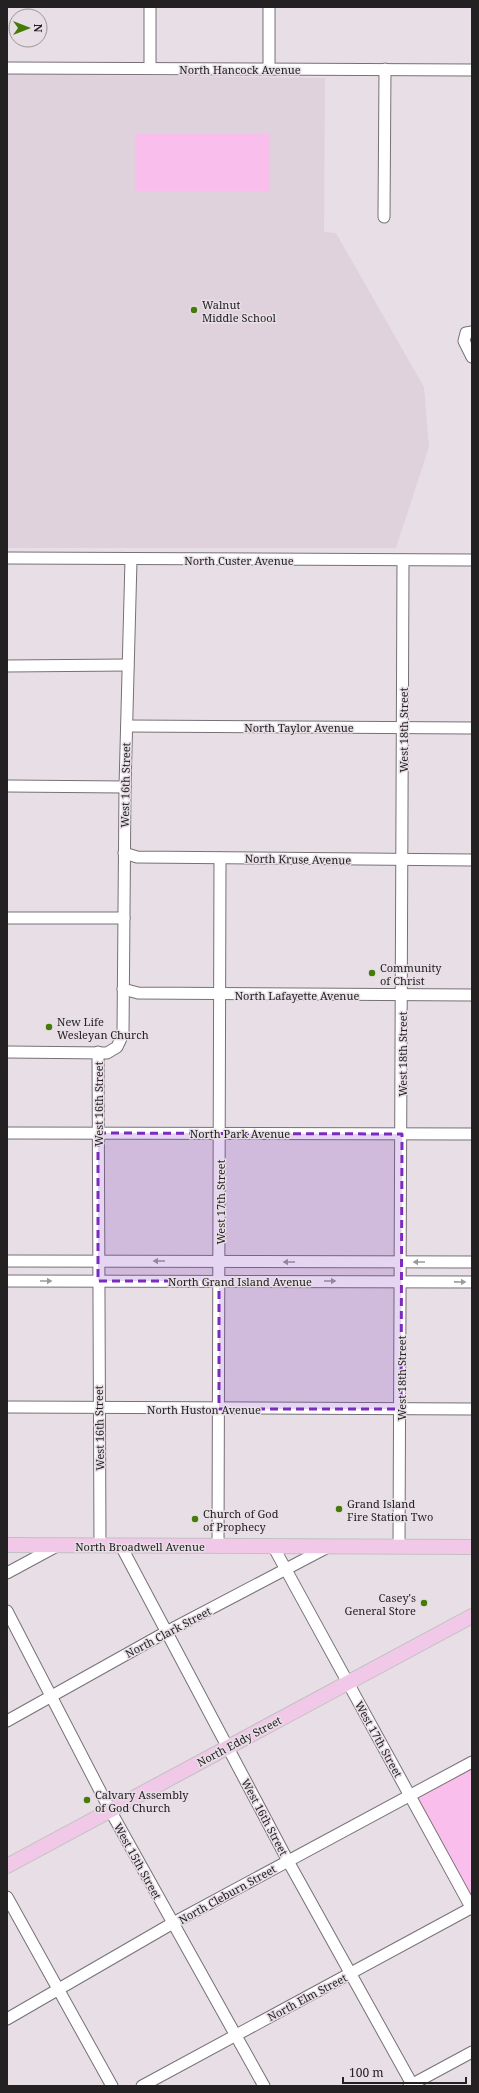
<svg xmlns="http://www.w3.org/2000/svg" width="479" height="2093" font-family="'Noto Serif',serif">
  <rect width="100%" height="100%" fill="#e7dfe5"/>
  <polygon fill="#e0d2dd" points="7,74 325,78 324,232 336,233 424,387 429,447 396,548 7,548"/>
  <g fill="#fabeec">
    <rect x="135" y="134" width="135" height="57"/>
    <polygon points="472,1769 472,1900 417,1798"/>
  </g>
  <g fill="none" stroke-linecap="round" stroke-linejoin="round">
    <defs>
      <g id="minor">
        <polyline points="7,68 472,70"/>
        <polyline points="150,68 150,7"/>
        <polyline points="269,69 269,7"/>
        <polyline points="384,217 385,69"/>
        <polyline points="472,332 466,333 464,341 472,357"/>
        <polyline points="7,558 472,560"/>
        <polyline points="7,666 128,665"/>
        <polyline points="127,726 472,728"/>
        <polyline points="7,786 125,787"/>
        <polyline points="124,853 137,857 472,860"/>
        <polyline points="7,918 124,918"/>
        <polyline points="123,989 138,993 472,995"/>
        <polyline points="7,1052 107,1053 117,1047 123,1034 125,787 131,560"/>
        <polyline points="98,1052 100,1546"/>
        <polyline points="7,1133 472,1134"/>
        <polyline points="7,1261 472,1262"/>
        <polyline points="7,1281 472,1282"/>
        <polyline points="7,1407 472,1409"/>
        <polyline points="121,1546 288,1861 413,2086"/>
        <polyline points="273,1546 472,1909"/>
        <polyline points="218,1547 220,858"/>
        <polyline points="399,1547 403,560"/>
        <polyline points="7,1573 57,1546"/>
        <polyline points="7,1611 110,1810 264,2086"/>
        <polyline points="7,1721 168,1631 330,1546"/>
        <polyline points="7,1897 112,2086"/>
        <polyline points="7,2019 173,1923 472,1762"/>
        <polyline points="142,2086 471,1908"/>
        <polyline points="409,2086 472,2052"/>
      </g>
      <g id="major">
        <polyline points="7,1545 472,1547"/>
        <polyline points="7,1866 472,1616"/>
      </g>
    </defs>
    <use href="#minor" stroke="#777176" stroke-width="13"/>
    <use href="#major" stroke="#c2c1c1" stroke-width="16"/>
    <use href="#minor" stroke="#fff" stroke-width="11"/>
    <use href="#major" stroke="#f1c8e8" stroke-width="14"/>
  </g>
  <defs><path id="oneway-solid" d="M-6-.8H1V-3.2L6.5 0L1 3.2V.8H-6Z"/></defs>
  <g fill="#9c9b9c">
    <use href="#oneway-solid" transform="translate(159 1261) rotate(-180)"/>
    <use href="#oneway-solid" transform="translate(289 1262) rotate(-180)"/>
    <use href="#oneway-solid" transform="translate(419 1262) rotate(-180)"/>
    <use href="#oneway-solid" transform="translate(46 1281)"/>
    <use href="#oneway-solid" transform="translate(330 1281)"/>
    <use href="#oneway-solid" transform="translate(460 1282) rotate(1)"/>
  </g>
  <path fill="#7b2cbf" fill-opacity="0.2" stroke="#7b2cbf" stroke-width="3" stroke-dasharray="8 5" stroke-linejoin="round" d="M98,1133L402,1134L401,1409H219V1281H98Z"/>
  <g fill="#467a09" stroke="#e7dfe5" stroke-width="1.5">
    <circle cx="194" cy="310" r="4"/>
    <circle cx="372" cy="973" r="4"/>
    <circle cx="49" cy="1027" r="4"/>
    <circle cx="339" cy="1509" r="4"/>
    <circle cx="195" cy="1519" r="4"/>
    <circle cx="424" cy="1603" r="4"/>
    <circle cx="87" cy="1800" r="4"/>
  </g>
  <g text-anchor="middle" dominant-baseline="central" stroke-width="3" stroke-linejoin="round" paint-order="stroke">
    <g font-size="11" fill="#242123" stroke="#e7dfe5">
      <text x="240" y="69">North Hancock Avenue</text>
      <text x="239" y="560">North Custer Avenue</text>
      <text x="299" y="727">North Taylor Avenue</text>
      <text transform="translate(403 730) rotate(-90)">West 18th Street</text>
      <text transform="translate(125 785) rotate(-89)">West 16th Street</text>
      <text transform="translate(298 859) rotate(1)">North Kruse Avenue</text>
      <text x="297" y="995">North Lafayette Avenue</text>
      <text transform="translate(402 1054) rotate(-90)">West 18th Street</text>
      <text transform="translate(98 1104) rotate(-90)">West 16th Street</text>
      <text x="240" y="1133">North Park Avenue</text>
      <text transform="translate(220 1202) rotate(-90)">West 17th Street</text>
      <text x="240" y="1281">North Grand Island Avenue</text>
      <text transform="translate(401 1378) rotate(-90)">West 18th Street</text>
      <text x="204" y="1409">North Huston Avenue</text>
      <text transform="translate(99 1428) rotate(-91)">West 16th Street</text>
      <text x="140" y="1546">North Broadwell Avenue</text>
      <text transform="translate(168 1632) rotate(-28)">North Clark Street</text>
      <text transform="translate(379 1739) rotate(61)">West 17th Street</text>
      <text transform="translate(239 1741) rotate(-28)">North Eddy Street</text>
      <text transform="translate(265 1817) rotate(62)">West 16th Street</text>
      <text transform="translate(138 1861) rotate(61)">West 15th Street</text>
      <text transform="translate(227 1894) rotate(-29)">North Cleburn Street</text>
      <text transform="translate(307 1997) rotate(-28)">North Elm Street</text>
    </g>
    <g font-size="11" fill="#242123" stroke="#e7dfe5" text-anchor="start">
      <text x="202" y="304">Walnut<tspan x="202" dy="13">Middle School</tspan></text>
      <text x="380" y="967">Community<tspan x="380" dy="13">of Christ</tspan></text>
      <text x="57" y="1021">New Life<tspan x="57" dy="13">Wesleyan Church</tspan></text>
      <text x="347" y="1503">Grand Island<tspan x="347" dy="13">Fire Station Two</tspan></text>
      <text x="203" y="1513">Church of God<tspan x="203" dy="13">of Prophecy</tspan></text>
      <text x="416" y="1597" text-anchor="end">Casey's<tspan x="416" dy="13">General Store</tspan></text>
      <text x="95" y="1794">Calvary Assembly<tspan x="95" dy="13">of God Church</tspan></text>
    </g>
  </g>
  <rect width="479" height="2093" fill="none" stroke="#242123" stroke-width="16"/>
  <g transform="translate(28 28) rotate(90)"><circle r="19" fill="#e7dfe5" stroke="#999397"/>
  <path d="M0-3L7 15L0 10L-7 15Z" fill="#467a09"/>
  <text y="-6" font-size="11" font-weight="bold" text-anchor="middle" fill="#242123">N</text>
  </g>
  <path d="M343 2077v6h123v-6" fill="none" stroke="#242123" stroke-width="2"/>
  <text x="349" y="2077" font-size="12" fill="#242123" stroke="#e7dfe5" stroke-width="3" paint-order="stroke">100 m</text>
</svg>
